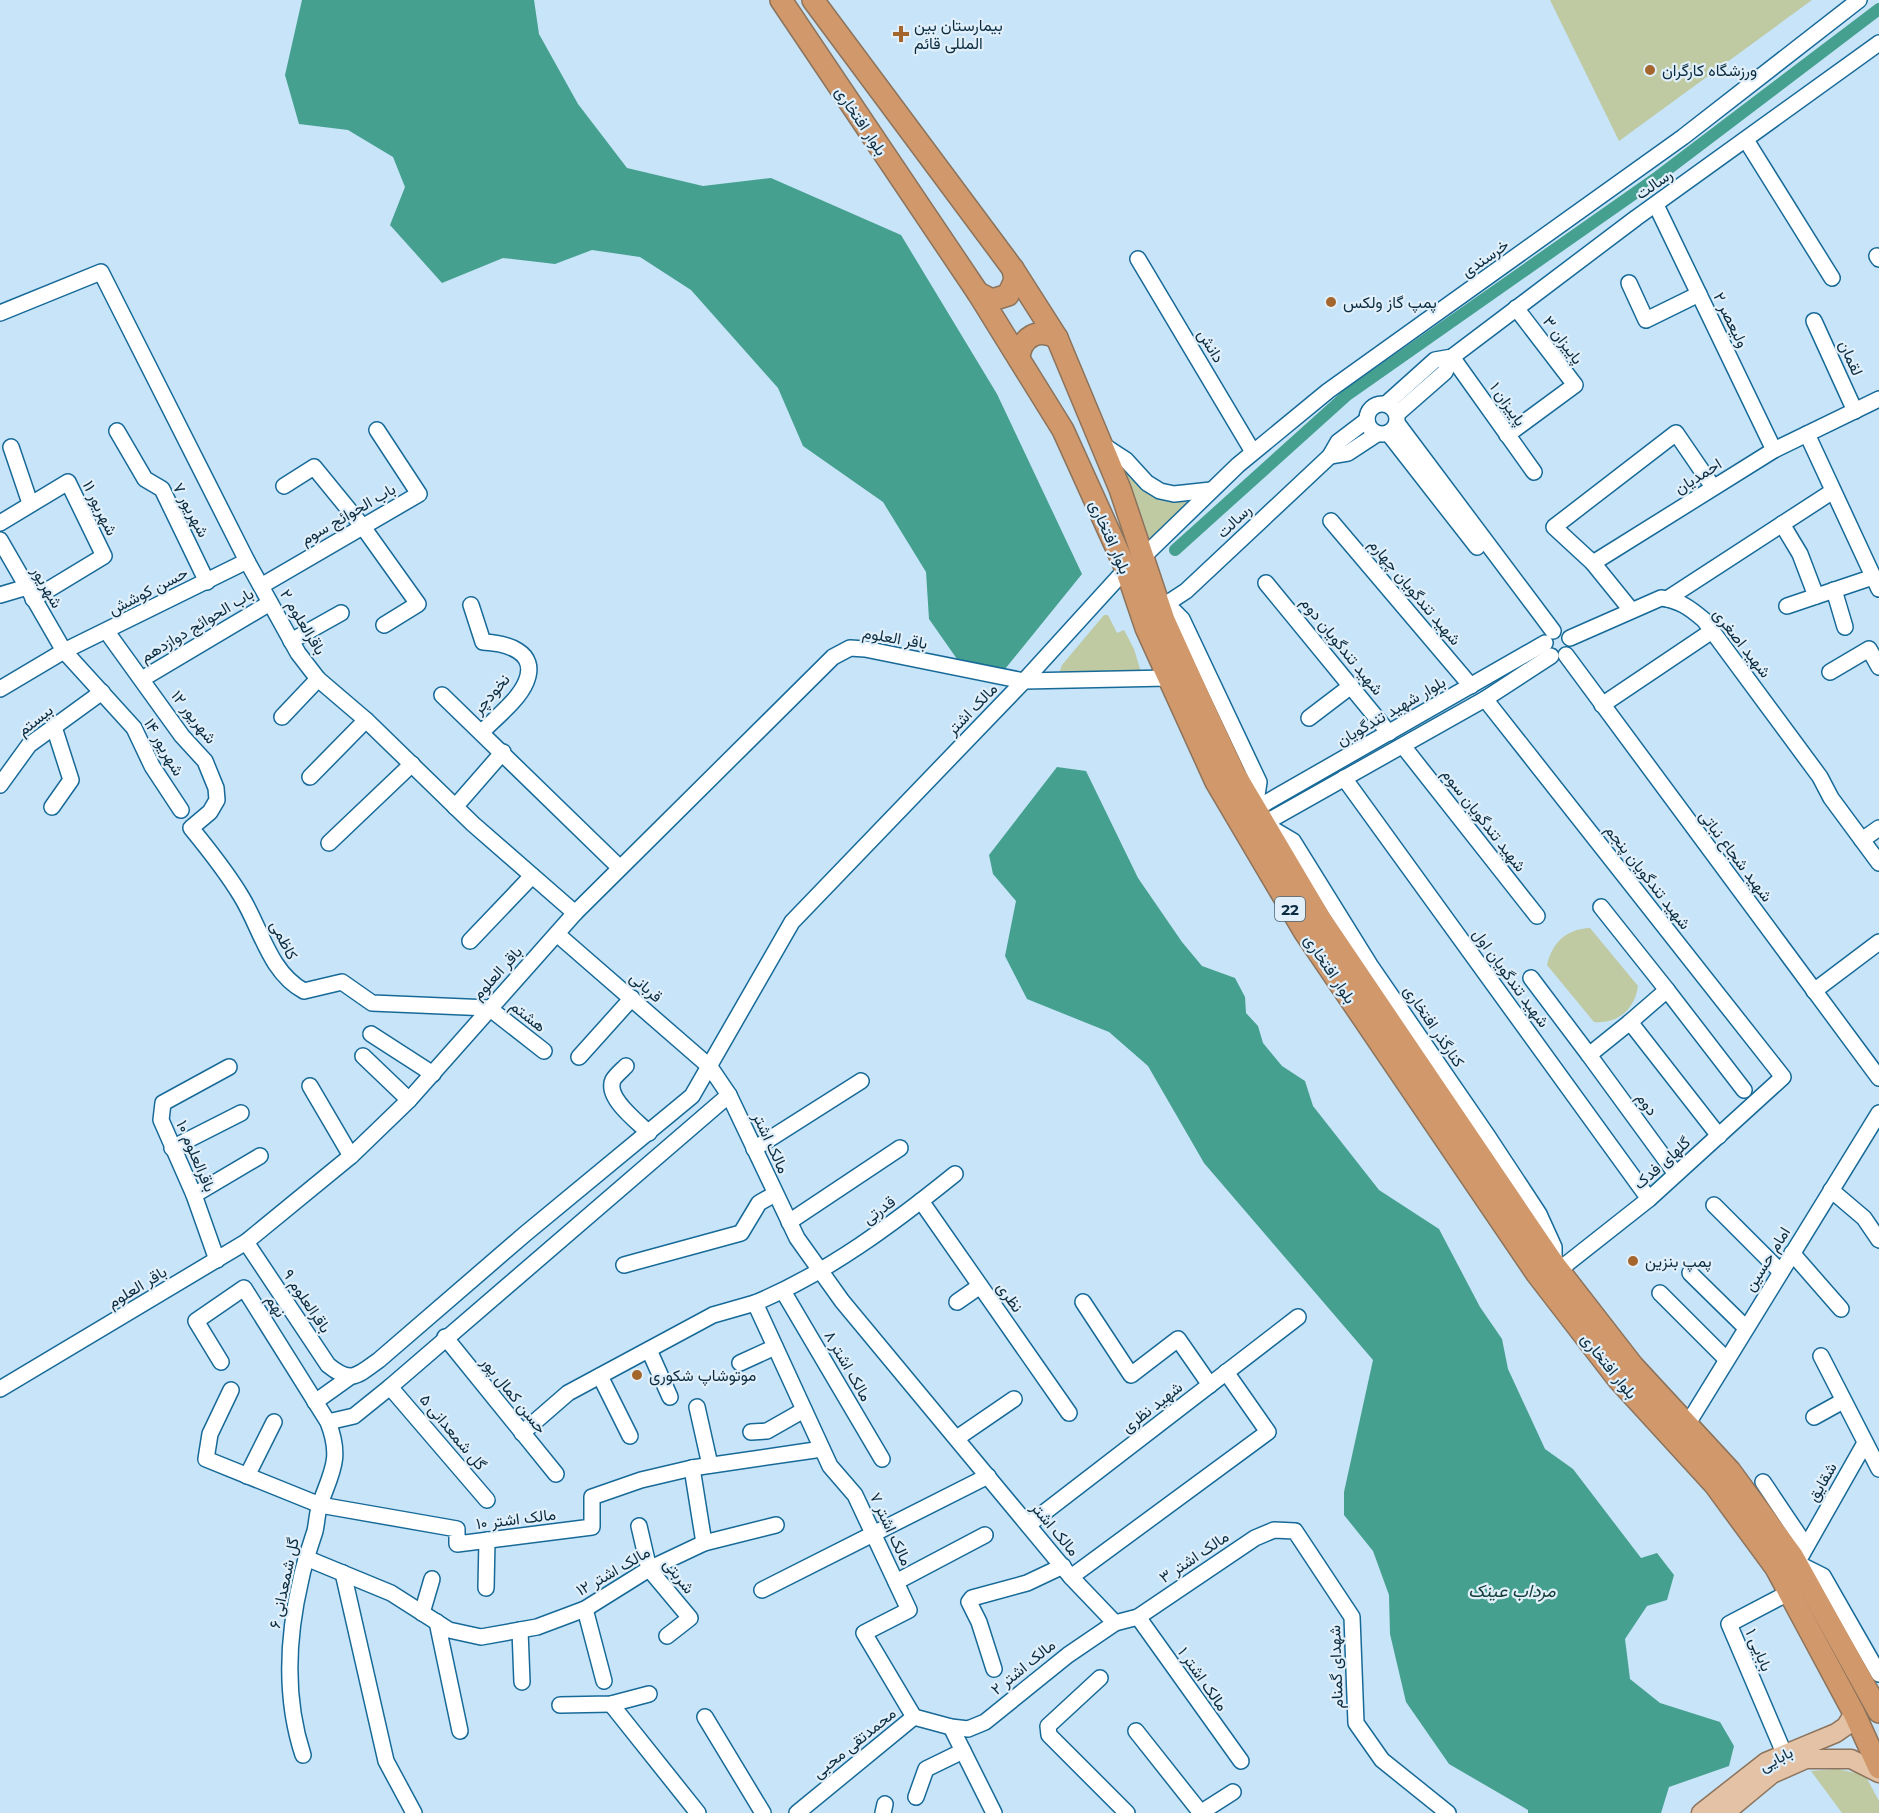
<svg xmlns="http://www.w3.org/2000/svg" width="1879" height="1813" font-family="Montserrat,Vazirmatn,sans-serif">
  <rect width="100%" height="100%" fill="#c7e4f9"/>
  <g fill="#bfc9a2">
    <polygon points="1550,0 1812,0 1619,141"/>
    <polygon points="1128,472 1148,492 1161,499 1191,502 1149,540 1146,539 1125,474"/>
    <polygon points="1104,615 1108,615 1117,633 1124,630 1134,649 1141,672 1059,673 1062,665"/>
    <path d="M1590,928L1638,986C1635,1009 1618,1024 1594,1022L1547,965C1552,942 1567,929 1590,928Z"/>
    <polygon points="1837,1769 1865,1775 1879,1801 1879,1813 1842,1813 1811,1771"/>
  </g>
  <g fill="#45a08f">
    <polygon points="302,0 534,0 539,34 578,104 627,168 703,186 771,178 901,235 997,394 1082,574 1005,669 957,659 929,619 926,572 883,502 803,446 778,388 691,290 640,257 592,250 555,264 503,258 442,283 390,225 405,187 393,157 348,130 299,124 285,75"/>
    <polygon points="1057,767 1086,771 1138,878 1182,942 1202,966 1235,978 1245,997 1246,1013 1258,1026 1263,1043 1282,1066 1305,1081 1313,1106 1379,1190 1439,1229 1480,1307 1502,1339 1508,1369 1545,1449 1573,1469 1641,1558 1657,1553 1674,1575 1667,1600 1647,1606 1625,1639 1630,1679 1660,1703 1720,1722 1734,1746 1729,1766 1669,1787 1661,1813 1528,1813 1528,1810 1449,1764 1406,1702 1390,1634 1389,1595 1373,1551 1344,1515 1344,1492 1373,1360 1204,1163 1148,1066 1109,1032 1027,999 1005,956 1016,901 993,874 989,855"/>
  </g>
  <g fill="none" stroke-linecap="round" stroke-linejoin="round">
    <polyline stroke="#45a08f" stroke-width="12" points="1175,550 1347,395 1655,179 1879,9"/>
    <defs>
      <g id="minor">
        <polyline points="1746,140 1832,278"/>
        <polyline points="1656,205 1774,450"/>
        <polyline points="1877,256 1879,259"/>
        <polyline points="1138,259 1253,452"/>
        <polyline points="1629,283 1646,320 1699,294"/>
        <polyline points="0,313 101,272 247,561 298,653 318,679 366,720 473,824 575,913"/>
        <polyline points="1814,321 1855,411"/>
        <polyline points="1452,357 1534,472"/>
        <circle cx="1382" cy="419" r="15"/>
        <polyline points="1386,404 1435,360 1452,357 1636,218 1879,43"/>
        <polyline points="1397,414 1445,372 1452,357"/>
        <polyline points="1397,423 1553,631"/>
        <polyline points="117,431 145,479 162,489 207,582"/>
        <polyline points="1388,433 1477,547"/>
        <polyline points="1807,434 1879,589"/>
        <polyline points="1507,435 1575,385 1516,308"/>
        <polyline points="1103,445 1126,460 1147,483 1160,491 1174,494 1211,490"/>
        <polyline points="11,447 30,503"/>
        <polyline points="1330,456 1348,453 1377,434"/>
        <polyline points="284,486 314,467 363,527 418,604 384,625"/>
        <polyline points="1331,521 1471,686"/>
        <polyline points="0,523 68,482 104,556 33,599"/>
        <polyline points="1782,524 1800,554 1816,596"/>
        <polyline points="0,540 64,651 134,728 152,766 181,810"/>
        <polyline points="1142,558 1238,465 1328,391 1683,137 1859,0"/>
        <polyline points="1593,563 1554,527 1676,433 1713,487"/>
        <polyline points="1266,583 1389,733"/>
        <polyline points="261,586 419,494 377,430"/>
        <polyline points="1834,590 1845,627"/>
        <polyline points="0,595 27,587"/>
        <polyline points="1667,599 1833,491"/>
        <path d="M471,605L483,642C505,643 539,651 526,682C518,701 495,718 482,732"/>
        <polyline points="1787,606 1873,577"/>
        <polyline points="1160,608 1186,591 1330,456 1338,442 1367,420"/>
        <polyline points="1160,608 1174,611 1182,619 1259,782 1255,809"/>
        <polyline points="1631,610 1593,563 1774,450 1879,399"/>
        <path d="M107,632L182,736L205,761L216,788L217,800L210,812L191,828C209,850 226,871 241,896C261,928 269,972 304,991L342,982L372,1003L489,1008L544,1051"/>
        <path d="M1570,638L1661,598C1679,600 1690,608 1704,620L1820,777L1831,798L1879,863"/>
        <polyline points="291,641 341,613"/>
        <polyline points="1566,655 1879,1078"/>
        <polyline points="1830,672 1869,649 1879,667"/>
        <polyline points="142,679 270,603"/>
        <polyline points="0,689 64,651 247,561"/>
        <polyline points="442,695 620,868"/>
        <polyline points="1485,699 1783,1077 1649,1199 1559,1270"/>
        <polyline points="1602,705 1712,631"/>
        <polyline points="282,717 318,679"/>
        <polyline points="1309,718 1351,686"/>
        <polyline points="1403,746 1537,916"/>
        <polyline points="310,777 366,720"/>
        <polyline points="1344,778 1649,1199"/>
        <polyline points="0,785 29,745 102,692"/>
        <polyline points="52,807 71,780 54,727"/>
        <polyline points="455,807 503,752"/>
        <polyline points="1255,809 1545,643"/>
        <polyline points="1263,824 1485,699 1551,656"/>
        <polyline points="1266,825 1293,841 1370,965 1487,1135 1539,1214 1554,1247 1554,1260"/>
        <polyline points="1862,840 1879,828"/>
        <polyline points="329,843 412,764"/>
        <polyline points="1601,907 1667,990"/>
        <polyline points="557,934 710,1067 729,1095 797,1238 842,1301 1071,1577 1115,1623"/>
        <polyline points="470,941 532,876"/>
        <polyline points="1531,978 1589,1055 1630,1022 1719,1136"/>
        <polyline points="1814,991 1879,942"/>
        <polyline points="1630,1022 1667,990 1744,1090"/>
        <polyline points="371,1034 433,1074"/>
        <polyline points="1589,1055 1676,1174"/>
        <polyline points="363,1056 409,1100"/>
        <polyline points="579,1057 632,998"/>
        <path d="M626,1066C622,1070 615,1076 613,1080C605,1098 638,1122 649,1133"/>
        <polyline points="310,1086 351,1156"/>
        <polyline points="172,1148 241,1113"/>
        <polyline points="754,1149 861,1081"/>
        <polyline points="1831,1190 1864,1218 1879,1240"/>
        <polyline points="194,1195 260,1156"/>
        <polyline points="921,1201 1069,1413"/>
        <polyline points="1714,1205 1781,1272"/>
        <polyline points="789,1222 900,1148"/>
        <path d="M246,1242L328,1365C351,1384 357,1376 379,1360L525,1234L692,1096L792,922L1024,681L1126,569"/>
        <polyline points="1792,1253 1841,1309"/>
        <polyline points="217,1260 194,1195 161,1120 163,1103 229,1067"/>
        <polyline points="624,1265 741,1233 759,1203 775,1194"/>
        <polyline points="1690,1273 1746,1328"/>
        <polyline points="783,1291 882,1459"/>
        <polyline points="1660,1293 1726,1359"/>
        <polyline points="957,1302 980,1286"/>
        <polyline points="1083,1302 1131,1375 1178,1339 1210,1385"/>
        <polyline points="445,1337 556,1474"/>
        <polyline points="649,1350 670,1397"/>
        <polyline points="1821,1356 1879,1469"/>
        <path d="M221,1362L196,1321L244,1288L328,1422C342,1458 332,1471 320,1504C317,1513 317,1522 315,1531C310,1547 304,1563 301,1579C287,1638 284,1697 303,1755"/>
        <polyline points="740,1363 775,1347"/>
        <polyline points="600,1376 630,1436"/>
        <polyline points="390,1387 487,1500"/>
        <polyline points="0,1389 246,1242 351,1156 409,1100 575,913 833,657 850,648 865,649 1024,681 1168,678"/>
        <polyline points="231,1390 210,1434 206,1459 320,1505 457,1529 457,1544 592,1527 592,1497 641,1480 692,1468 822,1449"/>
        <polyline points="315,1402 350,1377"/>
        <polyline points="697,1407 710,1465"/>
        <polyline points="1814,1417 1843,1401"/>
        <polyline points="328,1422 354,1416 390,1387 729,1095"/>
        <polyline points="1687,1425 1879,1113"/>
        <polyline points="751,1432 767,1431 804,1410"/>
        <polyline points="522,1433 568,1393 713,1315 755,1303"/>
        <polyline points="957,1438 1014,1399"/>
        <polyline points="1865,1443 1797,1563 1823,1576 1879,1674"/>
        <polyline points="692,1468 704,1543"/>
        <polyline points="247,1476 274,1422"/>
        <polyline points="1763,1482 1806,1546"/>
        <polyline points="1028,1525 1298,1317"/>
        <polyline points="639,1526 649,1569 690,1618 667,1636"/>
        <polyline points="306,1558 391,1593 449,1630 481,1637 537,1627 585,1609 649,1569 704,1543 776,1525"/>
        <polyline points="343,1573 386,1761 414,1813"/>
        <polyline points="1071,1577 1268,1432 1226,1372"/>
        <polyline points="896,1582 985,1535"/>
        <polyline points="486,1588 487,1540"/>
        <polyline points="762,1590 988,1476"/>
        <polyline points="585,1609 604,1681"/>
        <polyline points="422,1613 432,1579"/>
        <polyline points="1138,1617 1241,1761"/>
        <polyline points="437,1622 460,1731"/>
        <polyline points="520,1630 522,1682"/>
        <polyline points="994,1669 979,1622 969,1602 972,1598 1027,1583 1063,1566"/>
        <polyline points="1100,1678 1048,1726 1049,1735 1127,1813"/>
        <polyline points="611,1704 698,1813"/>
        <polyline points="560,1705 611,1704 649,1694"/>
        <polyline points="705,1717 763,1813"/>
        <path d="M914,1717L864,1633L909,1610L855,1495L830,1466L755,1303C829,1272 893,1224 955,1174"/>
        <polyline points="951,1727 994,1813"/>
        <polyline points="1136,1731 1201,1813"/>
        <polyline points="1784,1753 1729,1624 1790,1592"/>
        <polyline points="916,1797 926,1769 963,1751"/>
        <polyline points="797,1813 914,1717 951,1727 968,1729 985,1722 1068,1655 1115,1623 1138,1617 1255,1538 1274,1530 1295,1531 1352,1617 1356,1723 1382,1760 1448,1813"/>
        <polyline points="883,1813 885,1804"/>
        <polyline points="1200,1813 1233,1792"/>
      </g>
      <g id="major">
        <polyline points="1701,1813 1766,1762 1836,1733 1846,1726 1854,1713"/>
        <polyline points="1725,1813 1772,1774 1806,1759 1851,1759 1879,1773"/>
      </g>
      <g id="highway">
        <polyline points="781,0 978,293 1063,430 1126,569 1146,628 1216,782 1304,931 1537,1274 1618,1379 1715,1485 1776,1568 1854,1713 1879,1768"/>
        <polyline points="813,0 1013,269 1057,338 1120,489 1164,620 1202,704 1234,773 1321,920 1553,1263 1633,1366 1730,1471 1793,1557 1879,1712"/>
        <polyline points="978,293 992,300 1008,295 1015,280 1013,269"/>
        <path d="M1019,359C1020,337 1039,327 1057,338"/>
      </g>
    </defs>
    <use href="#minor" stroke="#176a98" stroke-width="18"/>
    <use href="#major" stroke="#8c735c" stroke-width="21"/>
    <use href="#highway" stroke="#8c735c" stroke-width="24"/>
    <use href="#minor" stroke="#fff" stroke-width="15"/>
    <use href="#major" stroke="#e3c2a6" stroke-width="18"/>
    <use href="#highway" stroke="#d1996b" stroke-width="21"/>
  </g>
  <g fill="#a5662d" stroke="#e0eff9" stroke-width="2">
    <path d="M898 25h6v6h6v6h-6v6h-6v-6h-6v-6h6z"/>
    <circle cx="1650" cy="70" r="6"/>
    <circle cx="1331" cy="302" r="6"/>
    <circle cx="1633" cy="1261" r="6"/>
    <circle cx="637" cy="1375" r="6"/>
  </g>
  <g text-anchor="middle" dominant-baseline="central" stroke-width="4.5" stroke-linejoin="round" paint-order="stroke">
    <rect fill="#e0eff9" stroke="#4b6678" stroke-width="1.5" x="1275" y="897" width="30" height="24" rx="4.5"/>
    <g font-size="15" font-weight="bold" fill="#0b2c40">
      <text x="1290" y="909">22</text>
    </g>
    <g font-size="16" fill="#0b2c40" stroke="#e0eff9" text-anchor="start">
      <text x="914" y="25">بیمارستان بین<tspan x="914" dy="18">المللی قائم</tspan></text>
      <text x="1662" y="70">ورزشگاه کارگران</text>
      <text x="1343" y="302">پمپ گاز ولکس</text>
      <text x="1645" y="1261">پمپ بنزین</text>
      <text x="649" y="1375">موتوشاپ شکوری</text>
    </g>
    <g font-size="16" fill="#0b2c40" stroke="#e0eff9">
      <text transform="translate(861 121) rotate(56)">بلوار افتخاری</text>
      <text transform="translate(1654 184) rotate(-35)">رسالت</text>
      <text transform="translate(1485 258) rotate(-35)">خرسندی</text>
      <text transform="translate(1731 320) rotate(64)">ولیعصر ۲</text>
      <text transform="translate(1563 340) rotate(53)">پاییزان ۳</text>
      <text transform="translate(1211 346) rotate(59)">دانش</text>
      <text transform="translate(1851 358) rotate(66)">لقمان</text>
      <text transform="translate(1508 404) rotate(55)">پاییزان ۱</text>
      <text transform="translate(1698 476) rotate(-32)">احمدیان</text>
      <text transform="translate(100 508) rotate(64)">شهریور ۱۱</text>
      <text transform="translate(191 510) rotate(62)">شهریور ۷</text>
      <text transform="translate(348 514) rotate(-30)">باب الحوائج سوم</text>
      <text transform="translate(1234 521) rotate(-44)">رسالت</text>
      <text transform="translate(1110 537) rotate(66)">بلوار افتخاری</text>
      <text transform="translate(47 587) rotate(60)">شهریور</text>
      <text transform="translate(148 591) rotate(-27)">حسن کوشش</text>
      <text transform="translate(1415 592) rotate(50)">شهید تندگویان چهارم</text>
      <text transform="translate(303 622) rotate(59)">باقرالعلوم ۲</text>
      <text transform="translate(197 625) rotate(-31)">باب الحوائج دوازدهم</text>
      <text transform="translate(895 638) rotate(10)">باقر العلوم</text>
      <text transform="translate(1742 643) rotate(52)">شهید اصغری</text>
      <text transform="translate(1342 646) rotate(51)">شهید تندگویان دوم</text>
      <text transform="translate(491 694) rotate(-49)">نخودچر</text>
      <text transform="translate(972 709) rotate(-46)">مالک اشتر</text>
      <text transform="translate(1391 711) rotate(-30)">بلوار شهید تندگویان</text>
      <text transform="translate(194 717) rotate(52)">شهریور ۱۲</text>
      <text transform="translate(35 720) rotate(-38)">بیستم</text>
      <text transform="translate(164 747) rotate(60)">شهریور ۱۴</text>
      <text transform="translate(1484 820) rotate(52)">شهید تندگویان سوم</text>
      <text transform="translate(1736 856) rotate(53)">شهید شجاع نباتی</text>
      <text transform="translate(1648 877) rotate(52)">شهید تندگویان پنجم</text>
      <text transform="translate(284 940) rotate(63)">کاظمی</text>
      <text transform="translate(1330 969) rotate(56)">بلوار افتخاری</text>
      <text transform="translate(497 973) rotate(-48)">باقر العلوم</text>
      <text transform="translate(1511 978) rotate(54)">شهید تندگویان اول</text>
      <text transform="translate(646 987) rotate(41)">قربانی</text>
      <text transform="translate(528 1016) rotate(38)">هشتم</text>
      <text transform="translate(1434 1026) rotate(56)">کنارگذر افتخاری</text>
      <text transform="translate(1647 1104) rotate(54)">دوم</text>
      <text transform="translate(771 1143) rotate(65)">مالک اشتر</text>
      <text transform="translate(196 1156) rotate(67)">باقرالعلوم ۱۰</text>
      <text transform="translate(1662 1163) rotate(-42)">گلهای فدک</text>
      <text transform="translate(879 1210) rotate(-36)">قدرتی</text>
      <text transform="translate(1767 1259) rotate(-58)">امام حسین</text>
      <text transform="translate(137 1287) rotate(-31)">باقر العلوم</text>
      <text transform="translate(1010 1297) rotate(55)">نظری</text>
      <text transform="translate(307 1301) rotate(56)">باقرالعلوم ۹</text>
      <text transform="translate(276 1306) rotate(58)">نهم</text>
      <text transform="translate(848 1366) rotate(60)">مالک اشتر ۸</text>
      <text transform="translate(1609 1366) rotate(51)">بلوار افتخاری</text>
      <text transform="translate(514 1395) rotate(51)">حسن کمال پور</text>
      <text transform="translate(1152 1407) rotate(-38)">شهید نظری</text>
      <text transform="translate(453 1432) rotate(50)">گل شمعدانی ۵</text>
      <text transform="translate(1822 1482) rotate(-60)">شقایق</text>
      <text transform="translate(516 1519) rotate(-7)">مالک اشتر ۱۰</text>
      <text transform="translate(891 1529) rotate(65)">مالک اشتر ۷</text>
      <text transform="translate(1055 1529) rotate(50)">مالک اشتر</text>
      <text transform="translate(1194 1557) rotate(-34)">مالک اشتر ۳</text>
      <text transform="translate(613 1571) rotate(-30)">مالک اشتر ۱۲</text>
      <text transform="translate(679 1576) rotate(52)">شربتی</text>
      <text transform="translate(284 1583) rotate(-78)">گل شمعدانی ۶</text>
      <text transform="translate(1759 1650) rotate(67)">بابایی ۱</text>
      <text transform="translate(1023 1667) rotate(-39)">مالک اشتر ۲</text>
      <text transform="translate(1336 1667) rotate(-92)">شهدای گمنام</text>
      <text transform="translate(1203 1679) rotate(55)">مالک اشتر ۱</text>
      <text transform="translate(854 1743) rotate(-39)">محمدتقی محبی</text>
      <text transform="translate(1776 1759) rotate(-27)">بابایی</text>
    </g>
    <g font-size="18" font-style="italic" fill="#143e37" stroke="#e0eff9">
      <text x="1512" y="1591">مرداب عینک</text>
    </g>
  </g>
</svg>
